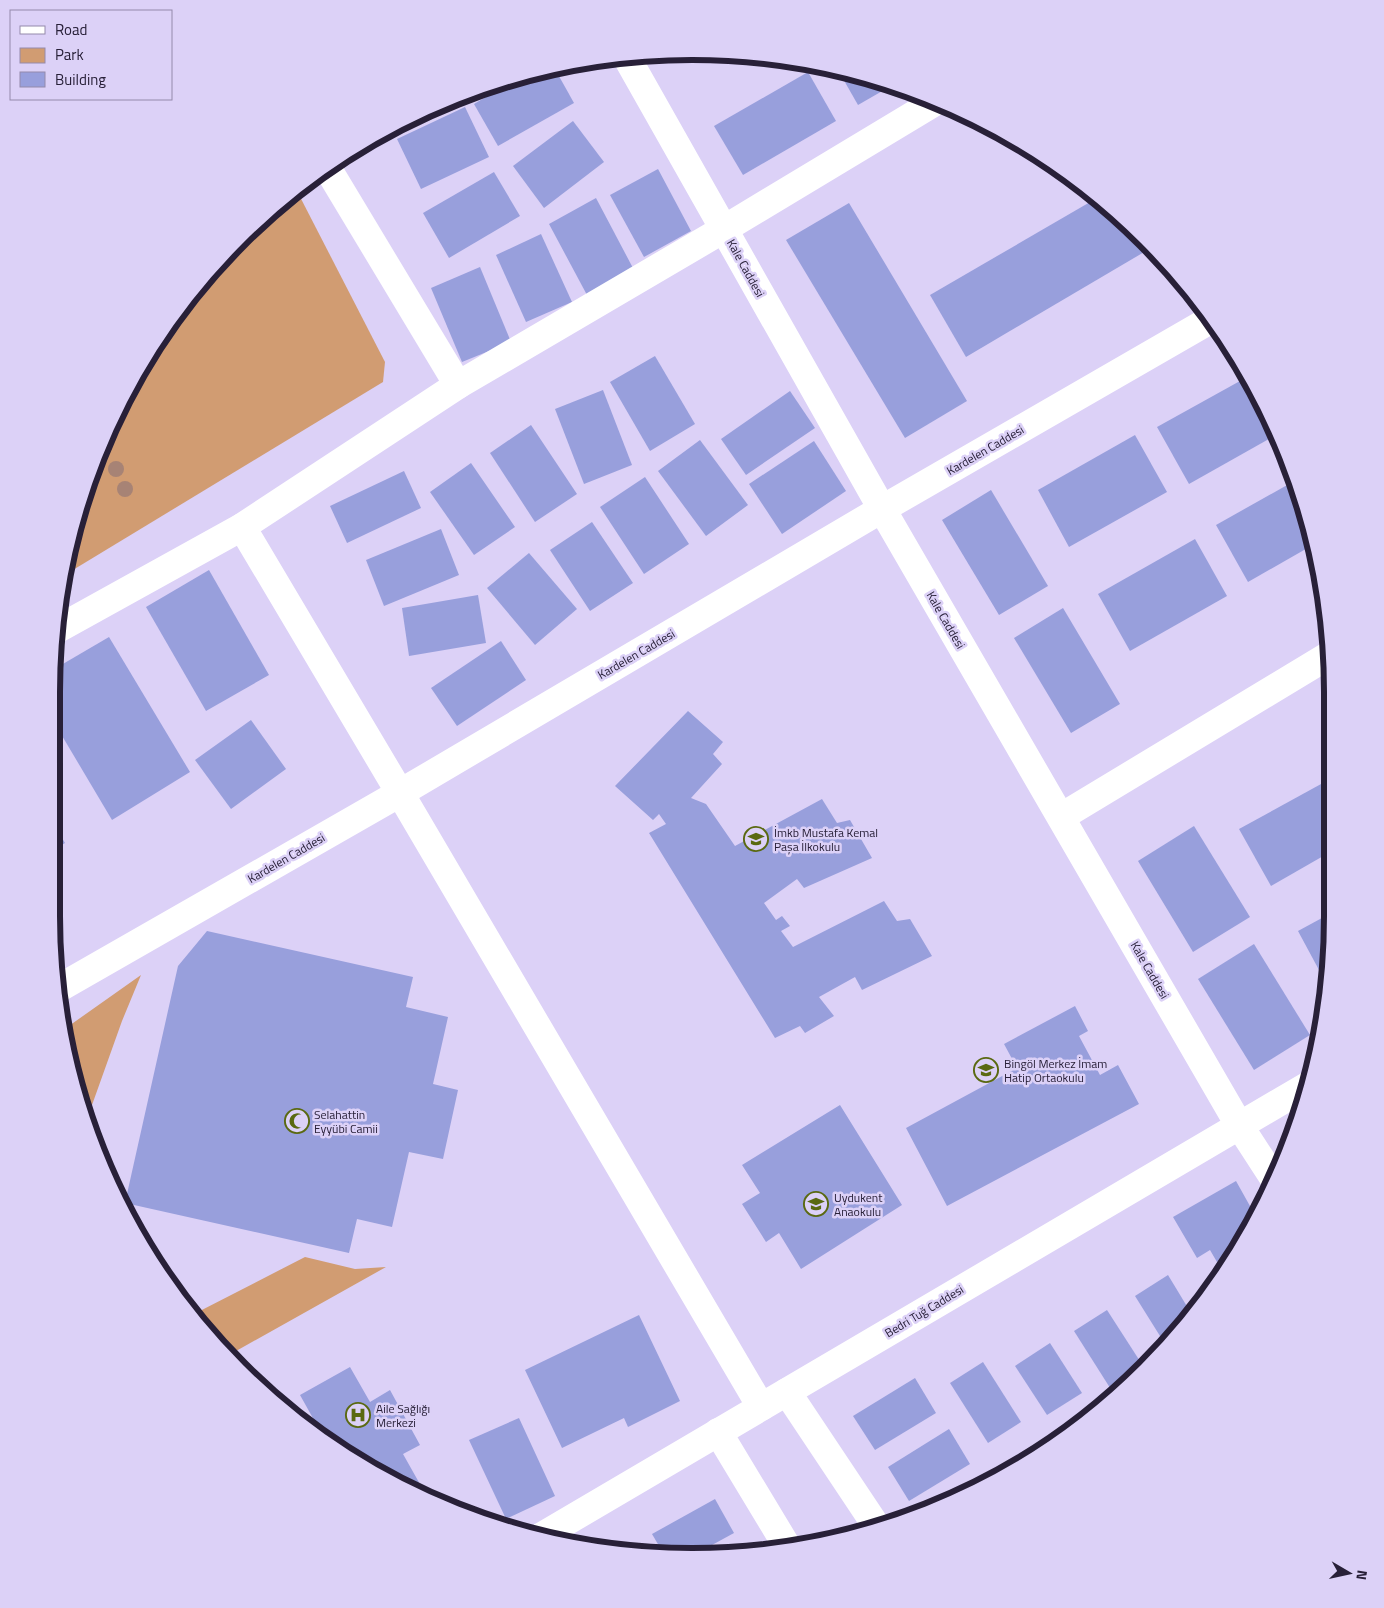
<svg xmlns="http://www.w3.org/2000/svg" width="1384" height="1608" font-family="'Titillium Web',sans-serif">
  <rect width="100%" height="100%" fill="#dcd1f7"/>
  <g fill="#d19c72">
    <polygon points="297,191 385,362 383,382 63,576 73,526 117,408 184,302 269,210"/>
    <polygon points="141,975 122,1021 87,1119 73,1082 66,1028"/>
    <polygon points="305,1257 355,1269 386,1267 229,1355 210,1339 194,1314"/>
  </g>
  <g fill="#989fdc">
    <polygon points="555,69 574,103 498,146 474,104 520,77"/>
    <polygon points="838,70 858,73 891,86 858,105"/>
    <polygon points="808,72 836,121 743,175 714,126"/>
    <polygon points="465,107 489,157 421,189 397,139"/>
    <polygon points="573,121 604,162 544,208 513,166"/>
    <polygon points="658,169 691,231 644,257 610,195"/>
    <polygon points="494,172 520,216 449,258 423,213"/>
    <polygon points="596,198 634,270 587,295 549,224"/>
    <polygon points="1097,198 1151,248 966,357 930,295"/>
    <polygon points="849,203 967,401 905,438 786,240"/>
    <polygon points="541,234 572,302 526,322 496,255"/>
    <polygon points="480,267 511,342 462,362 431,288"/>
    <polygon points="655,356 695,424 650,451 610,382"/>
    <polygon points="1249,376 1276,435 1189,484 1157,427"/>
    <polygon points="603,390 632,465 584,484 555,409"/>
    <polygon points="790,391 815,428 746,475 721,439"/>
    <polygon points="531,425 577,494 535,522 490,453"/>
    <polygon points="1135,435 1167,492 1069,547 1038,490"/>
    <polygon points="700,440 748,505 706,536 658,471"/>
    <polygon points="814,441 846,491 782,534 749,484"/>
    <polygon points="471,463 515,527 474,555 430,492"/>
    <polygon points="404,471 421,508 347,543 330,506"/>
    <polygon points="645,477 689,544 644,574 600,507"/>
    <polygon points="1296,480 1299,486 1311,546 1248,582 1216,525"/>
    <polygon points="991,490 1048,586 999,615 942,520"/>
    <polygon points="592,522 633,583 590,611 550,550"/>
    <polygon points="441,529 459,575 384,606 366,560"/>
    <polygon points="1195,539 1227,596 1130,651 1098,594"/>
    <polygon points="529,553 577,609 535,645 487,588"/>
    <polygon points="209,570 269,675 206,711 146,607"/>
    <polygon points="478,595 486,643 409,656 402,608"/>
    <polygon points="1063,608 1120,704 1071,733 1014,638"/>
    <polygon points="109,637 190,772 112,820 55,724 56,668"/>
    <polygon points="501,641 526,680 457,726 431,688"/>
    <polygon points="688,711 723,742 713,754 722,764 691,798 706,804 735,846 822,799 837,823 850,820 872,858 804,888 797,879 764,903 776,920 782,916 790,926 781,931 793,947 884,901 897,921 910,919 932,956 862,990 855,977 819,997 834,1016 805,1033 800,1026 775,1038 649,833 666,824 659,814 653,820 615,786"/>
    <polygon points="251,720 286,769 231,809 195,760"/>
    <polygon points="1332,778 1332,851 1271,886 1239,829"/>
    <polygon points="53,823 65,843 52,851"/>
    <polygon points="1194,826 1250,917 1193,952 1138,861"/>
    <polygon points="1333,912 1333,916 1326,983 1298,931"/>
    <polygon points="207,931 413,977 406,1007 448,1017 433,1084 458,1090 443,1159 409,1152 392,1227 357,1219 349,1253 125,1203 178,966"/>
    <polygon points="1254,944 1310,1035 1254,1070 1198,979"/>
    <polygon points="1075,1006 1088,1031 1079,1036 1100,1075 1118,1065 1139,1104 947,1206 906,1128 1017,1068 1004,1044"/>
    <polygon points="840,1105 902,1205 801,1269 779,1233 766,1242 742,1204 760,1193 742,1165"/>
    <polygon points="1236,1181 1255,1215 1236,1251 1217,1262 1210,1250 1197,1258 1173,1217"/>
    <polygon points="1168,1275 1191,1313 1165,1344 1135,1296"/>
    <polygon points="1107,1310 1145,1369 1112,1391 1074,1331"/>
    <polygon points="639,1315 680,1401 628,1427 624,1418 562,1448 525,1370"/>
    <polygon points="1050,1343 1082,1393 1047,1415 1015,1366"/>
    <polygon points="983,1362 1021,1422 988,1443 950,1383"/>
    <polygon points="350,1367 370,1402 390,1390 420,1445 403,1454 421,1486 417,1489 336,1449 315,1431 319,1429 300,1395"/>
    <polygon points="915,1378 936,1413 875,1450 853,1416"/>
    <polygon points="519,1418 555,1496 506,1519 469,1440"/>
    <polygon points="949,1429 970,1464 909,1501 888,1467"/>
    <polygon points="715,1499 734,1533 701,1551 662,1551 652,1534"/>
  </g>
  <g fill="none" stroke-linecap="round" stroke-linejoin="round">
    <g stroke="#fff" stroke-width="28">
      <polyline points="626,56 882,509 1239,1125 1274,1179"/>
      <polyline points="328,169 458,385"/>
      <polyline points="242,527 400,793 761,1407"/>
      <polyline points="56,630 242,527 458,385 724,229 935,102"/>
      <polyline points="1061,817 1331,654"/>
      <polyline points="61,987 400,793 882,509 1210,320"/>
      <polyline points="787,1392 877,1527"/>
      <polyline points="718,1432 788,1548"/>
      <polyline points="542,1536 1307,1086"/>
    </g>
  </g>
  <g fill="#a78375">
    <circle cx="116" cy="469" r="8"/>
    <circle cx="125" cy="489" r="8"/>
  </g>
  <defs>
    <symbol id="school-ring" viewBox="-11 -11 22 22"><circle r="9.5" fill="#dcd1f7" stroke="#5a6911" stroke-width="1.5"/><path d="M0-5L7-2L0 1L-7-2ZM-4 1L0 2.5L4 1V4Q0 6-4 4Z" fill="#5a6911"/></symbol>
    <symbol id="mosque-ring" viewBox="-11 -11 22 22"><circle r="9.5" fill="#dcd1f7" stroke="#5a6911" stroke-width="1.5"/><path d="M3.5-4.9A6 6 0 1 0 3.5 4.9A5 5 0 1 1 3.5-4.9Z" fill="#5a6911"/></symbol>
    <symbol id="hospital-ring" viewBox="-11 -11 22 22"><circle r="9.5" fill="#dcd1f7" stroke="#5a6911" stroke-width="1.5"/><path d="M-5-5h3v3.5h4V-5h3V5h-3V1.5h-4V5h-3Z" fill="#5a6911"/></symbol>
  </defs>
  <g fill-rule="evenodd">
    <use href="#school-ring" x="742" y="825" width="28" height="28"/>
    <use href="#school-ring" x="972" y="1056" width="28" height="28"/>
    <use href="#mosque-ring" x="283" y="1107" width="28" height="28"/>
    <use href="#school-ring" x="802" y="1190" width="28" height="28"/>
    <use href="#hospital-ring" x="344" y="1401" width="28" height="28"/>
  </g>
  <g text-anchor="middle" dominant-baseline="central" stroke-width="5" stroke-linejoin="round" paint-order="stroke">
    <g font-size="12" fill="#282038" stroke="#dcd1f7">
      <text transform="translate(746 268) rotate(61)">Kale Caddesi</text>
      <text transform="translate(985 450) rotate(-30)">Kardelen Caddesi</text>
      <text transform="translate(946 620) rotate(60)">Kale Caddesi</text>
      <text transform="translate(636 654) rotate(-30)">Kardelen Caddesi</text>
      <text transform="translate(286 858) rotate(-30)">Kardelen Caddesi</text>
      <text transform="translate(1150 970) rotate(60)">Kale Caddesi</text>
      <text transform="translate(924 1311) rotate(-31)">Bedri Tuğ Caddesi</text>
    </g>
    <g font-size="12" fill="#282038" stroke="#dcd1f7" text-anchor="start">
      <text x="774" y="832">İmkb Mustafa Kemal<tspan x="774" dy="14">Paşa İlkokulu</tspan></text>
      <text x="1004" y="1063">Bingöl Merkez İmam<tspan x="1004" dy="14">Hatip Ortaokulu</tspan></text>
      <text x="314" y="1114">Selahattin<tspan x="314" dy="14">Eyyübi Camii</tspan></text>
      <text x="834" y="1197">Uydukent<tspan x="834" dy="14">Anaokulu</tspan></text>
      <text x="376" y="1408">Aile Sağlığı<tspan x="376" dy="14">Merkezi</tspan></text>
    </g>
  </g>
  <path d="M0 0H1384V1608H0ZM692 60H692A632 632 0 0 1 1324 692V916A632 632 0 0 1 692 1548H692A632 632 0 0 1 60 916V692A632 632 0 0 1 692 60Z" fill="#dcd1f7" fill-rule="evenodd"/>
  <path fill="none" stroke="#282038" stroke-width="6" d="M692 60H692A632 632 0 0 1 1324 692V916A632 632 0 0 1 692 1548H692A632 632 0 0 1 60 916V692A632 632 0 0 1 692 60Z"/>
  <rect x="10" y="10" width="162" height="90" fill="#dcd1f7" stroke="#948aab"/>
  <rect x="20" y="26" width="25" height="8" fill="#ffffff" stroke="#948aab"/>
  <text x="55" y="35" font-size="15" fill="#282038">Road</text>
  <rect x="20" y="48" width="25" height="15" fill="#d19c72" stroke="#948aab"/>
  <text x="55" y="60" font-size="15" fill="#282038">Park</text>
  <rect x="20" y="72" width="25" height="15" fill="#989fdc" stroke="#948aab"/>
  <text x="55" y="85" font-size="15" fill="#282038">Building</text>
  <g transform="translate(1349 1573) rotate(99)" stroke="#dcd1f7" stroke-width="4" paint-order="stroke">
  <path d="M0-4L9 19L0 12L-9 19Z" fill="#282038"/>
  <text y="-8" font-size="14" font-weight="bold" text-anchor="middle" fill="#282038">N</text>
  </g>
</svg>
